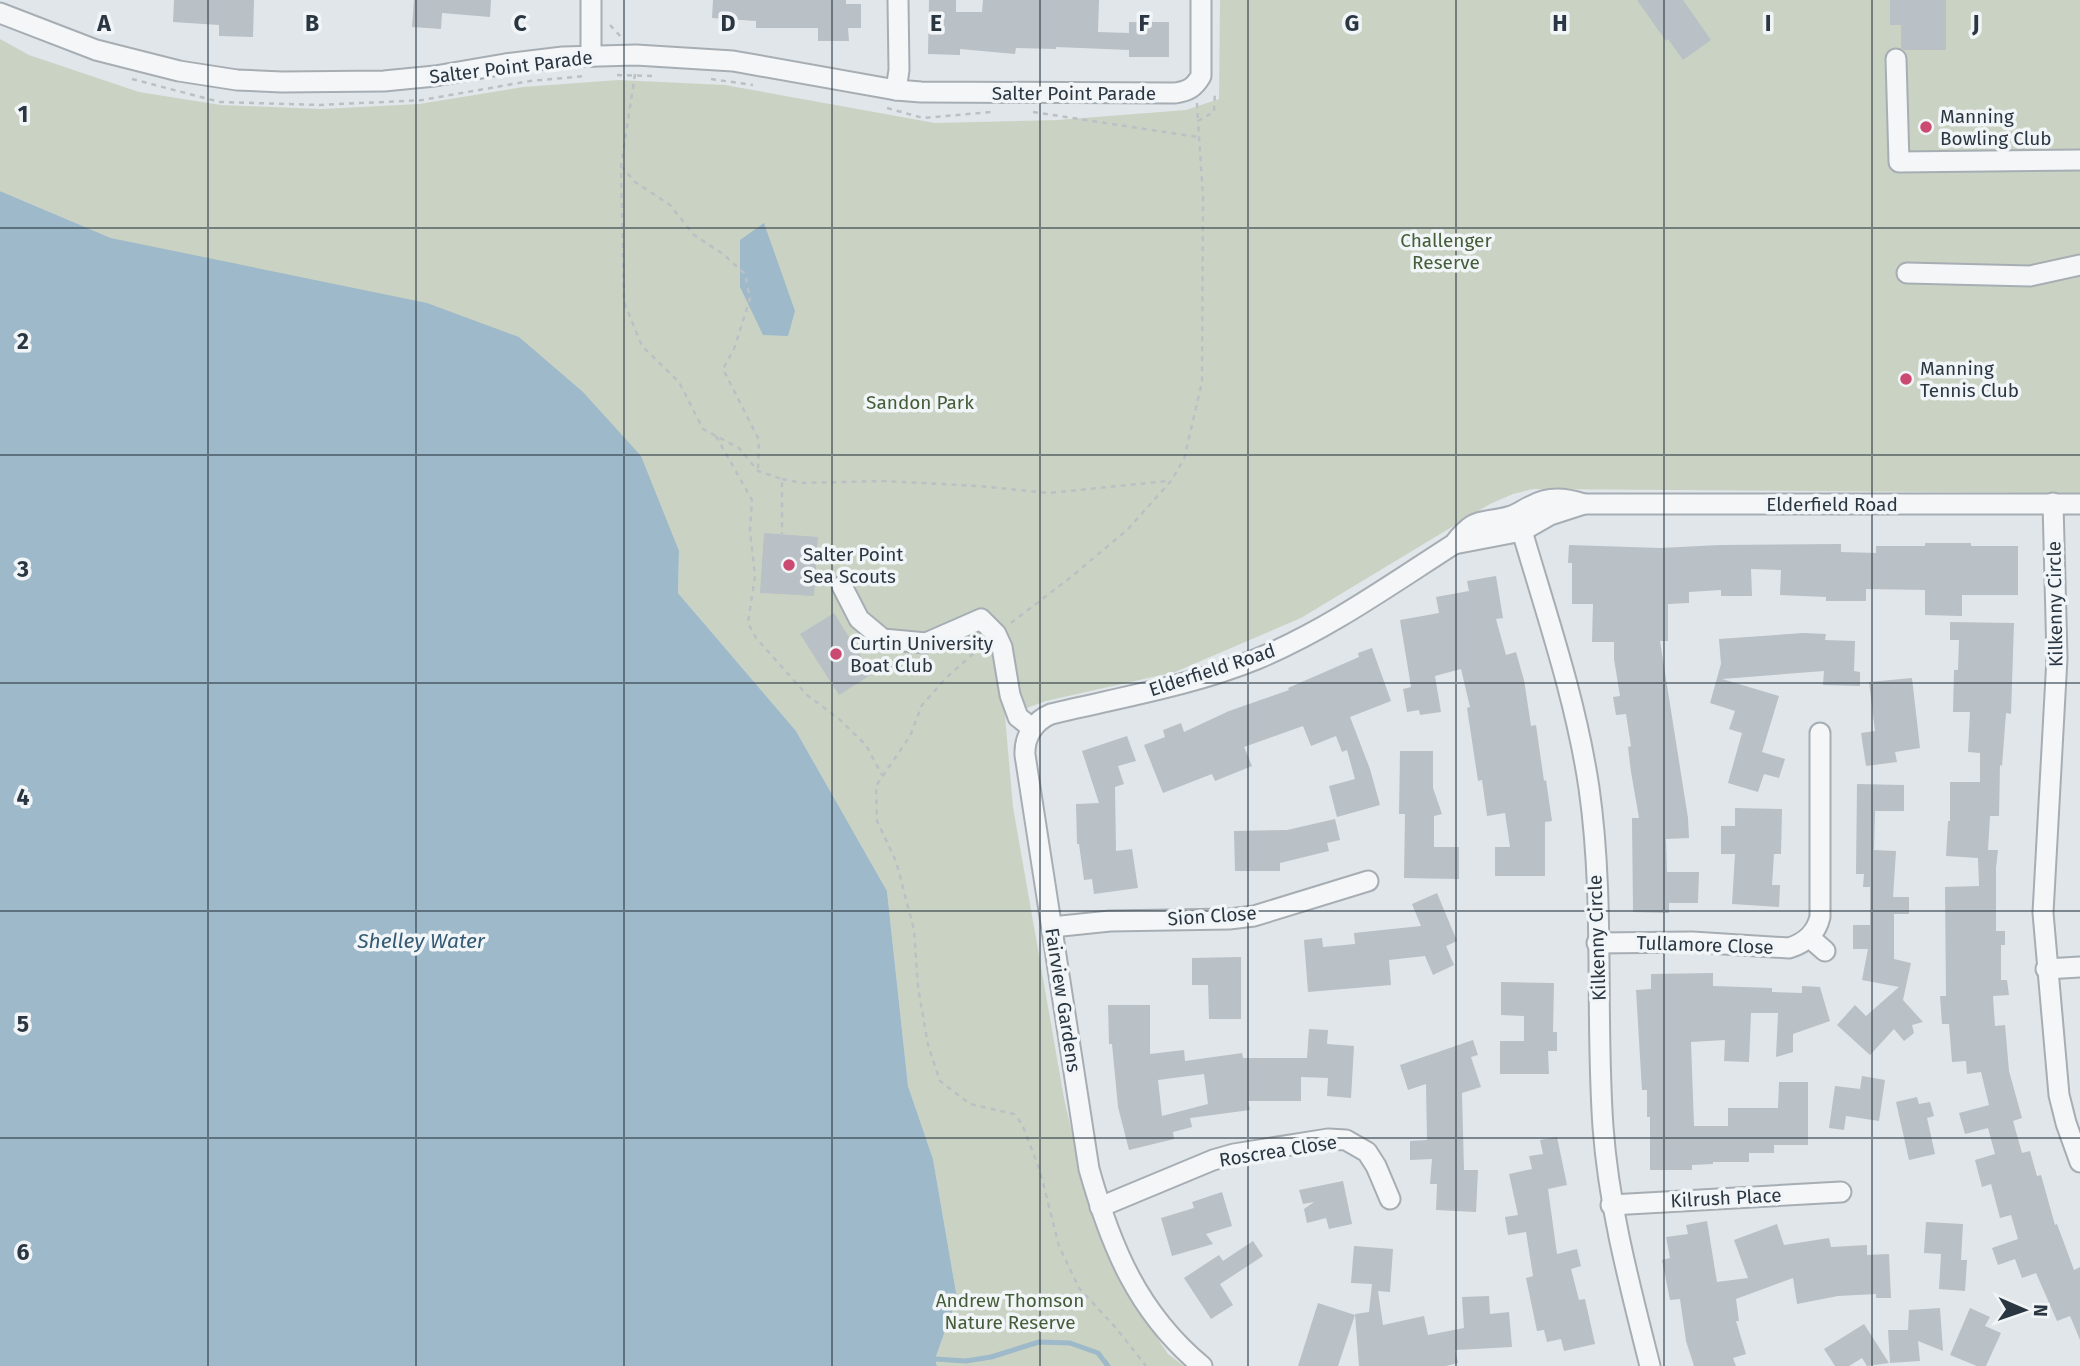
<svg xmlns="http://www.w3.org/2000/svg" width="2080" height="1366" font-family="'Fira Sans',sans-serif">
  <rect width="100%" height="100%" fill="#e1e6ea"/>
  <polygon fill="#cad3c3" points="1220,0 2080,0 2080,493 1533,489 1513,494 1490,504 1301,618 1175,672 1046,701 1005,716 1013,807 1064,1098 1087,1200 1118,1279 1168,1354 1184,1366 937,1366 935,1359 957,1298 933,1159 908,1086 887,891 796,731 678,593 679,551 244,267 111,238 0,191 0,39 29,55 139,92 221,105 322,109 419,104 523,87 618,80 725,85 935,123 1057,120 1186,110 1219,99"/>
  <g fill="#9eb9c9">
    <polygon points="0,191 111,238 427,303 519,337 583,392 641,456 679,551 678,593 796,731 887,891 908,1086 933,1159 957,1298 935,1359 937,1366 0,1366"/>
    <polygon points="764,223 795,311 788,336 763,335 740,287 740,240"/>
  </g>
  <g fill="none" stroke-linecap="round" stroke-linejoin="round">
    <polyline stroke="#9eb9c9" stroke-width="5" points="935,1359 966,1361 991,1357 1039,1342 1070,1343 1098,1353 1108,1366"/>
  </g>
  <g fill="#b9c0c6" fill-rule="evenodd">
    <polygon points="174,0 254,0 253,37 219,36 219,25 173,22"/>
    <polygon points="414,0 491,0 490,17 442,13 441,29 412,27"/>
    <polygon points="713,0 846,0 846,4 861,4 861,28 848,28 849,41 818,41 818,28 756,28 756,21 712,18"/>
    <polygon points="929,0 956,0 956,12 982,12 983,0 1099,0 1098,32 1129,33 1129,22 1169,22 1169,57 1129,57 1129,50 1056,47 1056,49 1016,48 1015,54 960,49 960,55 928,54"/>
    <polygon points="1637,0 1683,0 1711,40 1683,60 1668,39 1666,41"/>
    <polygon points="1890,0 1946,0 1946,50 1904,50 1901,48 1901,25 1890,25"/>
    <polygon points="764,533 818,537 814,596 760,593"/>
    <polygon points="1925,543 1971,543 1971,546 2018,546 2018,595 1962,595 1962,616 1925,615 1925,590 1866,589 1866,601 1826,601 1826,597 1780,595 1781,570 1751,569 1752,596 1721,596 1721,590 1689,592 1689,603 1668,604 1668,641 1660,641 1688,818 1689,838 1666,839 1667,872 1699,872 1698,903 1669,903 1669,913 1633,912 1632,818 1639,818 1631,772 1628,747 1631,746 1626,714 1616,715 1613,697 1620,696 1614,659 1614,642 1592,642 1593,604 1572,604 1572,563 1568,563 1569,545 1660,548 1720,545 1841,544 1841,552 1876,553 1876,546 1925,546"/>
    <polygon points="1496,576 1503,618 1496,619 1506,655 1516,652 1524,680 1531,726 1536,725 1544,781 1546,780 1552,821 1545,822 1545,876 1495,876 1495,847 1510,847 1505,813 1487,816 1482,780 1478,781 1467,708 1470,707 1461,669 1435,676 1441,712 1420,715 1419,710 1407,712 1403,689 1411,687 1400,620 1439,613 1436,597 1469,591 1467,581"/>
    <polygon points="834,613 872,674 839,695 800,634"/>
    <polygon points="1950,622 2014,623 2011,714 2006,713 2002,766 2000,765 1999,816 1990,816 1988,850 1998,850 1996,868 1996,931 2005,931 2005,945 2001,945 2001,980 2007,980 2009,995 1993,996 1995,1026 2005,1025 2009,1071 2022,1118 2013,1121 2022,1153 2030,1151 2037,1176 2041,1175 2055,1225 2057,1224 2074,1270 2080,1267 2080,1340 2070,1316 2057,1321 2036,1273 2022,1278 2015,1259 1998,1265 1992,1248 2018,1239 2011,1215 2000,1218 1991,1184 1982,1187 1975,1160 1995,1154 1988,1128 1965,1134 1959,1113 1989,1105 1981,1072 1967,1074 1966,1061 1952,1062 1949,1024 1942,1024 1940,996 1946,996 1945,887 1979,886 1978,858 1946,856 1948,821 1950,821 1950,782 1980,782 1980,753 1968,752 1970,712 1953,712 1954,670 1958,670 1959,640 1950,640"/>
    <polygon points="1803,633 1826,634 1825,640 1855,641 1854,671 1860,672 1860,686 1823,685 1824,671 1722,679 1779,696 1762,752 1785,759 1779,778 1764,774 1758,792 1728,783 1742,733 1729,729 1735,711 1710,703 1721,664 1719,639"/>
    <polygon points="1372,648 1391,701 1350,717 1370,769 1380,805 1337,817 1329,786 1355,779 1347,750 1342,752 1336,736 1311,746 1303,726 1244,747 1252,766 1215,781 1212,774 1163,793 1144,745 1165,737 1163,730 1181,723 1184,732 1229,711 1289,690 1288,688 1359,657 1358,653"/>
    <polygon points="1912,678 1920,748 1895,752 1897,762 1866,766 1861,733 1875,731 1869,682"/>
    <polygon points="1127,736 1136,761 1118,766 1124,784 1115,787 1116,851 1132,849 1138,888 1094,894 1092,879 1084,880 1079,844 1077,844 1076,804 1099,803 1082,751"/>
    <polygon points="1400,751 1433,751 1433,788 1442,814 1434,816 1434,847 1459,847 1459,879 1404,878 1405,814 1399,814"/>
    <polygon points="1857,784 1904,785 1904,811 1875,811 1874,850 1896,851 1893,897 1909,897 1909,914 1894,914 1894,959 1911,963 1903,1000 1923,1022 1912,1025 1914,1033 1904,1041 1894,1029 1870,1055 1837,1025 1855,1005 1866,1016 1899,987 1862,980 1868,949 1853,949 1853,925 1870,925 1870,887 1863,887 1864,874 1856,874"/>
    <polygon points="1735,808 1782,809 1781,854 1774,854 1772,885 1780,885 1779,907 1732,904 1735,854 1721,854 1721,826 1735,826"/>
    <polygon points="1335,819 1340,840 1327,843 1329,851 1280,863 1280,871 1235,871 1234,831 1287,830"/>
    <polygon points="1437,893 1457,941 1446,946 1454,965 1433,975 1425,956 1389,960 1391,985 1308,992 1304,940 1322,938 1323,947 1355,944 1354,933 1421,926 1412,904"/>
    <polygon points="1241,957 1241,1019 1209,1019 1208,985 1192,985 1192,958"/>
    <polygon points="1713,973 1713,986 1772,988 1772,992 1802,993 1802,986 1820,987 1830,1021 1793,1034 1793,1052 1776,1057 1778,1013 1751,1013 1749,1062 1724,1061 1725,1040 1691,1042 1694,1126 1728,1126 1728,1108 1778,1108 1779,1082 1808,1082 1808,1145 1774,1145 1774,1153 1749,1153 1749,1162 1713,1162 1713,1164 1692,1165 1692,1170 1650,1170 1650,1117 1647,1117 1647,1090 1642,1090 1636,990 1651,989 1651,974"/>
    <polygon points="1501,982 1554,983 1553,1032 1557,1032 1557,1051 1548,1051 1549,1074 1500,1074 1500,1041 1524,1041 1524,1016 1501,1015"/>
    <path d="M1108,1005H1150V1054L1184,1050L1185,1061L1242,1053L1243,1058H1307L1309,1029L1328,1030L1327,1044L1354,1046L1351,1098L1327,1096L1328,1078L1301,1077V1101H1248L1250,1110L1190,1118L1192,1127L1173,1132L1174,1139L1129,1150L1118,1107L1112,1044H1109ZM1204,1074L1208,1104L1162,1116L1158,1080Z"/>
    <polygon points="1473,1040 1478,1055 1471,1057 1481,1087 1462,1093 1464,1170 1478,1170 1476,1212 1436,1210 1437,1184 1430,1184 1432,1159 1410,1160 1410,1141 1427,1140 1426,1084 1408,1090 1400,1065"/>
    <polygon points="1862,1076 1885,1080 1879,1121 1846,1116 1844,1130 1829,1128 1835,1086 1860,1089"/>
    <polygon points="1917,1097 1919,1104 1930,1102 1934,1116 1927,1118 1935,1154 1909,1160 1896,1102"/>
    <polygon points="1557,1137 1567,1185 1548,1189 1557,1254 1577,1249 1581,1266 1571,1269 1579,1300 1585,1299 1595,1344 1564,1351 1561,1339 1547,1342 1544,1330 1537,1331 1526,1278 1533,1276 1526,1232 1508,1235 1505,1217 1518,1215 1509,1174 1532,1169 1529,1156 1543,1154 1540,1140"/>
    <polygon points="1343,1181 1352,1224 1329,1229 1326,1218 1307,1223 1304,1209 1314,1202 1303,1204 1299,1190"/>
    <polygon points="1222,1192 1232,1226 1206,1234 1213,1244 1172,1256 1161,1218 1194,1208 1192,1202"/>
    <polygon points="1707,1221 1717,1282 1748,1278 1734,1240 1777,1224 1784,1245 1829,1238 1831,1247 1867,1245 1867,1255 1889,1254 1891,1298 1876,1298 1876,1294 1838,1296 1797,1304 1793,1278 1736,1299 1739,1321 1736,1321 1746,1354 1733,1358 1736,1366 1694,1366 1686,1341 1680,1299 1670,1300 1662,1260 1670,1258 1666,1237 1688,1234 1686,1225"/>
    <polygon points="1926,1222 1963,1224 1961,1260 1967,1260 1965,1291 1939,1289 1941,1254 1924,1253"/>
    <polygon points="1253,1241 1263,1256 1220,1284 1233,1305 1211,1319 1184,1278 1219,1255 1223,1261"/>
    <polygon points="1354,1246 1393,1249 1390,1292 1378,1291 1383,1325 1424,1316 1428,1335 1464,1328 1462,1297 1489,1296 1490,1314 1509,1312 1512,1347 1455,1350 1458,1363 1446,1366 1359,1366 1355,1314 1369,1312 1372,1284 1351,1283"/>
    <polygon points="1318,1303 1355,1315 1338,1366 1298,1366"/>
    <polygon points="1940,1308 1943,1351 1918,1341 1920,1361 1890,1363 1888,1330 1908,1330 1909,1310"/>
    <polygon points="1970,1308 1990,1317 1985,1326 2001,1333 1986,1366 1977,1366 1950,1355"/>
    <polygon points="1864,1324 1889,1363 1867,1366 1862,1358 1849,1366 1835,1366 1824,1349"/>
  </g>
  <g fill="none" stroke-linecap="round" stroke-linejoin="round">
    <defs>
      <g id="minor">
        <path d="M0,13L96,50L179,71L237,80L282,82L384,81L435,76L505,64L563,57L636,55L733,61L896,90L921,92L1175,93C1188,91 1194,88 1201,76V0"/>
        <polyline points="591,56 591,0"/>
        <polyline points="1896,59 1899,162 2080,160"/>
        <polyline points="896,90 899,70 898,0"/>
        <polyline points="1907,273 2030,276 2080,265"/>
        <polyline points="2053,503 2057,658 2043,913 2059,1095 2066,1123 2080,1162"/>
        <path d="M1513,516L1522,531C1547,616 1576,700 1589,788C1605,900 1595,1014 1603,1127C1609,1209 1630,1286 1650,1366"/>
        <polyline points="1454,544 1522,531 1550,515 1584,504 2080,504"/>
        <polyline points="842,586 859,619 883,639 926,643 981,619 996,634 1002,647 1010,695 1018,717 1032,728"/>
        <polyline points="1052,927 1110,921 1229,919 1254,916 1368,881"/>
        <polyline points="1809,937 1825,951"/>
        <path d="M1597,943L1692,942L1789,948C1805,943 1816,934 1820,917V733"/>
        <polyline points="2046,969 2080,967"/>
        <polyline points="1611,1205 1841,1192"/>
        <polyline points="1100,1207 1213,1160 1234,1154 1328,1139 1346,1140 1367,1152 1376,1166 1390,1199"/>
        <path d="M1202,1366C1138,1313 1111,1247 1089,1169L1025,755C1024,737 1034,721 1051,714C1117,698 1194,685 1257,659C1327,630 1390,585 1454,544C1476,515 1481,525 1511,516C1518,514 1524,509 1531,506C1549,496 1565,498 1584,504"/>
      </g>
    </defs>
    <use href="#minor" stroke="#a6aeb4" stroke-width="23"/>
    <g stroke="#bbc0c5" stroke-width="2.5" stroke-dasharray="5 5" stroke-linecap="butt">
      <polyline points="610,25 622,38"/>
      <polyline points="635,74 621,166 624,302 642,346 679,382 703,429 739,448 758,471 782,479 782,534"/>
      <polyline points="617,75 656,76"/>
      <polyline points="132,79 220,102 321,105 422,100 530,81 586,76"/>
      <polyline points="711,79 753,85"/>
      <polyline points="1197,103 1198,121"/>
      <polyline points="887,108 923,118 991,112"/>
      <polyline points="1033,112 1198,137"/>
      <polyline points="621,166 635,182 670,205 694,235 723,254 745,274 750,299 734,349 723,369 759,440 758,471"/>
      <polyline points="716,436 752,500 750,531 755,576 748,623 756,638 807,695 838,718 866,745 882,775"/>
      <polyline points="782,479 801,483 883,481 978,486 1048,493 1169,481"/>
      <polyline points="1011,623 1071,577 1127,530 1171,481 1184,459 1202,382 1203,197 1198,121 1214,112 1215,91"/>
      <polyline points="981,647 947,677 922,705 910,736 876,786 877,821 896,861 914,930 918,987 928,1045 940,1081 970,1104 1014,1114 1022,1124 1040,1171 1059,1246 1079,1288 1116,1328 1146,1366"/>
    </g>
    <use href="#minor" stroke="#f4f6f8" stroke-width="19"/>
  </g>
  <path fill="none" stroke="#2a3641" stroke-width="2" stroke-opacity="0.55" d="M208,0V1366M416,0V1366M624,0V1366M832,0V1366M1040,0V1366M1248,0V1366M1456,0V1366M1664,0V1366M1872,0V1366M0,228H2080M0,455H2080M0,683H2080M0,911H2080M0,1138H2080"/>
  <g fill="#cb4a71" stroke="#f1f5f7" stroke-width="2.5">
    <circle cx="1926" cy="127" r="7"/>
    <circle cx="1906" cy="379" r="7"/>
    <circle cx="789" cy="565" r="7"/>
    <circle cx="836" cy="654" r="7"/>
  </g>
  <g text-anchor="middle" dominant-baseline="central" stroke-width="7" stroke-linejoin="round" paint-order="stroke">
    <g font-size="19" fill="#2a3641" stroke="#f1f5f7">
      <text transform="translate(511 67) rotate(-7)">Salter Point Parade</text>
      <text x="1074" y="93">Salter Point Parade</text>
      <text x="1832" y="504">Elderfield Road</text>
      <text transform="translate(2055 604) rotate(-91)">Kilkenny Circle</text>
      <text transform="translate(1212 670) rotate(-18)">Elderfield Road</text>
      <text transform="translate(1212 916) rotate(-4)">Sion Close</text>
      <text transform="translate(1597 938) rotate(-92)">Kilkenny Circle</text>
      <text transform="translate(1705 945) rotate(2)">Tullamore Close</text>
      <text transform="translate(1063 1000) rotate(81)">Fairview Gardens</text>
      <text transform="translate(1278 1151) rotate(-9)">Roscrea Close</text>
      <text transform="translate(1726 1198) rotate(-3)">Kilrush Place</text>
    </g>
    <g font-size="19" fill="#2a3641" stroke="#f1f5f7" text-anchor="start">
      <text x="1940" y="116">Manning<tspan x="1940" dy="22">Bowling Club</tspan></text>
      <text x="1920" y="368">Manning<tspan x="1920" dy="22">Tennis Club</tspan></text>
      <text x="803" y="554">Salter Point<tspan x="803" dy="22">Sea Scouts</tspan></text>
      <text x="850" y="643">Curtin University<tspan x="850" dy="22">Boat Club</tspan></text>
    </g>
    <g font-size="19" fill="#445d38" stroke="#f1f5f7">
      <text x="1446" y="240">Challenger<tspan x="1446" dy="22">Reserve</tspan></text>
      <text x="920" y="402">Sandon Park</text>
      <text x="1010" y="1300">Andrew Thomson<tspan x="1010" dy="22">Nature Reserve</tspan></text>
    </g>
    <g font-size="21" font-style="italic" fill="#355b74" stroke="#f1f5f7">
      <text x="421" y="941">Shelley Water</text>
    </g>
  </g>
  <g font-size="23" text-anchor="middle" font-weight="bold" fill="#2a3641" stroke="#f1f5f7" stroke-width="7" stroke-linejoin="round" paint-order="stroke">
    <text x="104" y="31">A</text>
    <text x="312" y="31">B</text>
    <text x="520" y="31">C</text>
    <text x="728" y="31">D</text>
    <text x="936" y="31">E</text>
    <text x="1144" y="31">F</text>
    <text x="1352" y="31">G</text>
    <text x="1560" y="31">H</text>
    <text x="1768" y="31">I</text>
    <text x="1976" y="31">J</text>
    <text x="23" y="122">1</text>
    <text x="23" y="349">2</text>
    <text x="23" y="577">3</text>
    <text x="23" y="805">4</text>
    <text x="23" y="1032">5</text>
    <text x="23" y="1260">6</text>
  </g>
  <g transform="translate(2024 1310) rotate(92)" stroke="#f1f5f7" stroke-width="5" paint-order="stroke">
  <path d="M0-5L12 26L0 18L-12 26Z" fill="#2a3641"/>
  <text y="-10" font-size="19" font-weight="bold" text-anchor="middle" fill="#2a3641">N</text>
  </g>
</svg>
